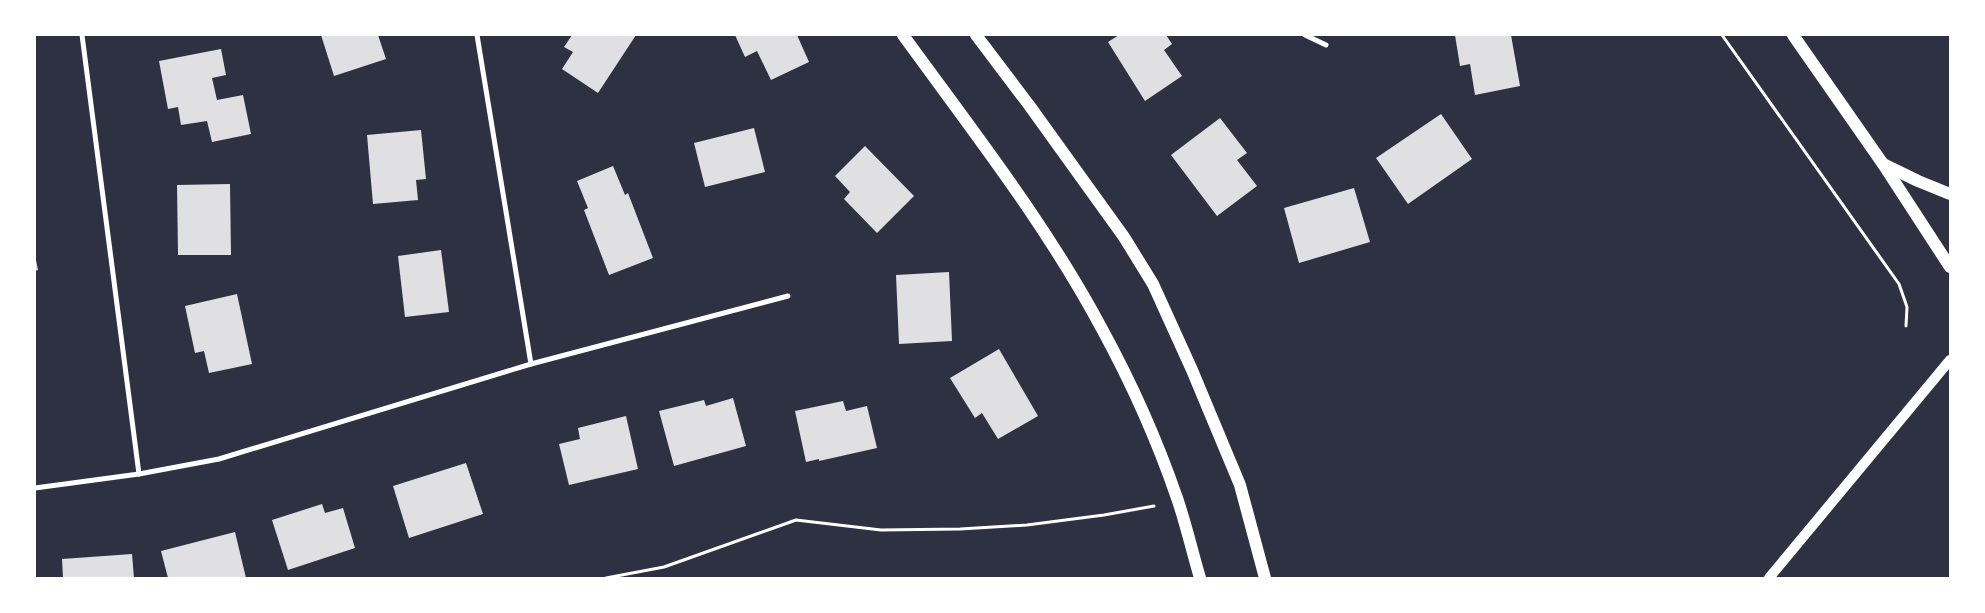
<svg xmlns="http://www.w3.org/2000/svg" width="1985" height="613" font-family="'Libre Baskerville',serif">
  <rect width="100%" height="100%" fill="#2d3142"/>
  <g fill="#e0e0e3">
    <polygon points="321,35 378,35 386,59 334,76"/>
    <polygon points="572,35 636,35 598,93 562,69 573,52 564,47"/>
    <polygon points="735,35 797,35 809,62 771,80 757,51 745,57"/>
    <polygon points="1119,35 1166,35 1172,44 1164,50 1182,76 1145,101 1108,42"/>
    <polygon points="1455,35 1511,35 1520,86 1475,95 1470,64 1460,66"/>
    <polygon points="221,49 226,75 212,78 217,100 243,95 251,134 212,142 207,121 181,125 178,107 168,109 159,61"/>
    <polygon points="1441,114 1472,159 1408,204 1376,158"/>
    <polygon points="1220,118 1247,153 1237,160 1257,186 1217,216 1171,155"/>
    <polygon points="754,128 765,172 705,187 694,143"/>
    <polygon points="421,130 426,179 416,180 418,200 373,204 367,135"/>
    <polygon points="865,146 914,196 877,233 844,199 850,192 835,176"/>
    <polygon points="613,166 625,195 628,193 653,258 609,275 584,210 588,208 577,181"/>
    <polygon points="230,184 231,255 178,255 177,185"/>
    <polygon points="1354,188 1370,242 1299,263 1284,208"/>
    <polygon points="441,250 449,312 405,317 398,256"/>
    <polygon points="35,255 38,270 35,271"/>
    <polygon points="949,272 952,341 899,344 896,275"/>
    <polygon points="237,294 252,364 209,373 204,351 195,353 185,306"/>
    <polygon points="999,349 1038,416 998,439 982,413 975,418 950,378"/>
    <polygon points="733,398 746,446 674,466 659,411 704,400 706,406"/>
    <polygon points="843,401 846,411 867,406 877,448 819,461 819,459 806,462 795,411"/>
    <polygon points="626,416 638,469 569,485 559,444 580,439 578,428"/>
    <polygon points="466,463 483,514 409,538 393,486"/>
    <polygon points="322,504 325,513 343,508 355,548 288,570 272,520"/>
    <polygon points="235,532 246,578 168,578 161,551"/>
    <polygon points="132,554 134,578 63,578 62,559"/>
  </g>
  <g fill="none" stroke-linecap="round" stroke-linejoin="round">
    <g stroke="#fff" stroke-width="3">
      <polyline points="1722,35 1899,284 1907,307 1906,326"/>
      <polyline points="606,578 664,567 796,520 881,530 960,529 1027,525 1104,515 1154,506"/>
    </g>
    <g stroke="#fff" stroke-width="5">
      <polyline points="82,35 139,474"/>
      <polyline points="477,35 531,364"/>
      <polyline points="1305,35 1326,45"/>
      <polyline points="35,488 139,474 219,459 531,364 788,296"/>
    </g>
    <polyline stroke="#fff" stroke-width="10" points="1769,578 1950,360"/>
    <g stroke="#fff" stroke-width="12">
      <path d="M903,35C972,130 1046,224 1102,329C1131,382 1157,440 1177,498C1186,524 1192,551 1200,578"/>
      <polyline points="976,35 1029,105 1124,237 1153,284 1192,370 1240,485 1265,578"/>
      <polyline points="1793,35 1883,164 1950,267"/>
      <polyline points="1883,164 1918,181 1950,194"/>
    </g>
  </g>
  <rect width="1985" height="613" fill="none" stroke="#ffffff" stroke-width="72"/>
</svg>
